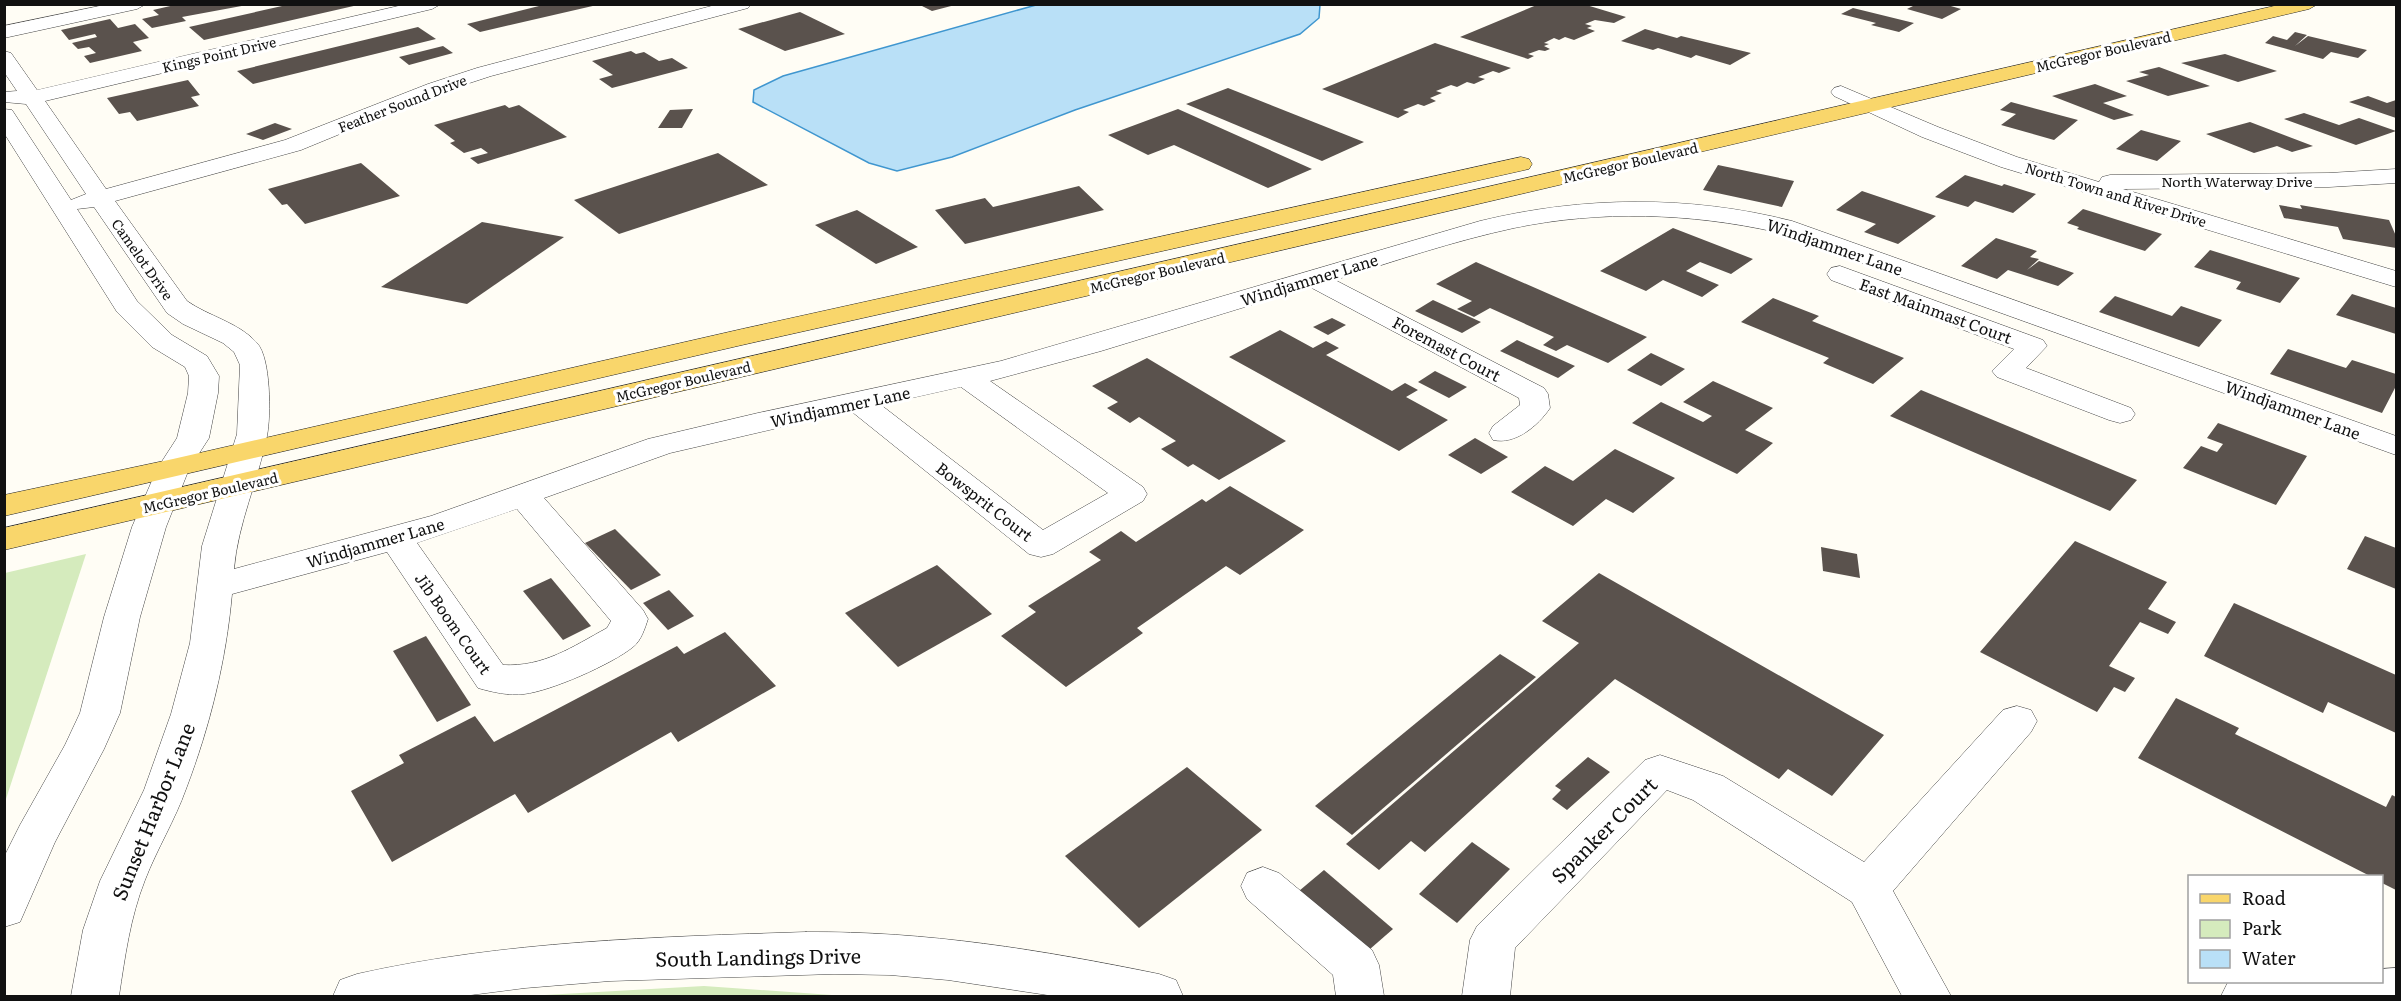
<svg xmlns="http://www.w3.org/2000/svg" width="2401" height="1001" font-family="Literata,serif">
  <rect width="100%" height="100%" fill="#fffdf5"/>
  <g fill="#d5ebbd">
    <polygon points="86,554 5,802 5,573"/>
    <polygon points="704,986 846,996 527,996"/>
  </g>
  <polygon fill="#b9e0f7" stroke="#3f96cf" stroke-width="1.5" points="1036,5 1320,5 1319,18 1300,34 1075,110 952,157 897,171 869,163 753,102 754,90 783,76"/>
  <g fill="#5a524d">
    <polygon points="179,4 247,4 247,5 182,17 186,21 152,28 142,19 159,15 153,10"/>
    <polygon points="291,4 358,5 204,40 189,27"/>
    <polygon points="547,4 597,5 480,32 467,24"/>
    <polygon points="918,4 954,4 955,5 932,11"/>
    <polygon points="1539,4 1583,4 1626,17 1614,23 1595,20 1585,24 1592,26 1587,28 1595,31 1574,40 1565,37 1559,40 1554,38 1544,43 1549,44 1544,46 1550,49 1545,51 1539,50 1528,54 1534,56 1528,59 1460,37"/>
    <polygon points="1917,4 1944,4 1961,9 1942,19 1907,9"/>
    <polygon points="1853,8 1914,23 1899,32 1871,25 1876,23 1841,14"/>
    <polygon points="800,12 845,34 785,51 738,29"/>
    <polygon points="110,19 118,28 135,24 149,38 133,42 142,51 90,63 84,56 96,53 89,47 78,49 72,43 97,37 95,34 69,40 61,30"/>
    <polygon points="418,27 436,39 253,84 237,71"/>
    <polygon points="1645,29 1677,38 1681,36 1751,53 1730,65 1696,55 1691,58 1658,48 1653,50 1621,41"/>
    <polygon points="2295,32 2307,35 2295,46 2308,36 2367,50 2358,58 2331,52 2323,59 2265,43 2273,36 2287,40"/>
    <polygon points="1435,43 1511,68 1499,73 1493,71 1478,77 1485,79 1474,84 1467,82 1457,87 1451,85 1436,91 1442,93 1430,98 1436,101 1424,106 1418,104 1403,110 1409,112 1398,118 1322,89"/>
    <polygon points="443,46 453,53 409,65 399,57"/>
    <polygon points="631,51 636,54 644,52 659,61 672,58 688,68 612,88 599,79 613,75 592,61"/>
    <polygon points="2225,54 2277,71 2238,82 2181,63"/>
    <polygon points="2159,67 2210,86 2168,96 2126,81 2149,75 2139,72"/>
    <polygon points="188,80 200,95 191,97 199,106 137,121 130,112 119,114 107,98"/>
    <polygon points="2095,84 2127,96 2103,103 2134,115 2114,120 2052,96"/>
    <polygon points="1228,88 1364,142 1322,161 1186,104"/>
    <polygon points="2368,96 2387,103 2396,100 2396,118 2349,102"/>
    <polygon points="2011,102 2078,120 2054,140 2001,125 2016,114 2000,110"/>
    <polygon points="505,105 509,108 519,105 567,137 478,164 470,158 488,153 481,148 464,153 450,143 455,141 434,125"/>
    <polygon points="693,109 682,128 658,128 670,110"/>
    <polygon points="1178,109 1312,169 1268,188 1174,145 1148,155 1108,135"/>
    <polygon points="2304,113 2339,125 2359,118 2396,131 2356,145 2284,119"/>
    <polygon points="2250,122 2313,146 2292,152 2277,146 2254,153 2206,134"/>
    <polygon points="275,123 292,129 263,140 246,134"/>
    <polygon points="2141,130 2181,141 2157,161 2116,149"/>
    <polygon points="718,153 768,185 619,234 574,200"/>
    <polygon points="361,163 400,196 305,224 287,204 282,205 268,189"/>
    <polygon points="1718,165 1794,181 1782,207 1703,190"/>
    <polygon points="1965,175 2002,186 2004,184 2036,194 2013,213 1975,201 1968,207 1935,197"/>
    <polygon points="1079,186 1104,210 965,244 935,210 985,198 993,207"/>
    <polygon points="1862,191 1936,216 1898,244 1864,232 1876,224 1836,210"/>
    <polygon points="2279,205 2302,209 2300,205 2389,220 2396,236 2396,248 2343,239 2338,227 2284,218"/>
    <polygon points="2083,209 2096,213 2162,234 2145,251 2077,229 2090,216 2079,227 2067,223"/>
    <polygon points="857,210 918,247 876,264 815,225"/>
    <polygon points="482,222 564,237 467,304 381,287"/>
    <polygon points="1673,228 1753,259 1731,274 1700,262 1686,271 1719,285 1702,297 1663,280 1646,291 1600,271"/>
    <polygon points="1996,238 2037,251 2030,257 2039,259 2027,270 2039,261 2074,273 2058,286 2008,270 1997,279 1961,266"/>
    <polygon points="2210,250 2300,278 2280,303 2236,289 2241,282 2194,267"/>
    <polygon points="1476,262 1647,337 1608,363 1567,345 1556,351 1543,345 1554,337 1490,308 1474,317 1457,309 1472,301 1436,284"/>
    <polygon points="2352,294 2396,308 2396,334 2336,315"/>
    <polygon points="2115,296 2172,316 2181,306 2222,320 2199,347 2099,312"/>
    <polygon points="1773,298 1819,316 1812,321 1904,358 1873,384 1823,363 1829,358 1741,322"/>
    <polygon points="1433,300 1481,322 1462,333 1415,311"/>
    <polygon points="1332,318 1346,325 1328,335 1313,327"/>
    <polygon points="1280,330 1313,348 1326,341 1339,348 1326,355 1392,391 1405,383 1418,390 1406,397 1448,420 1399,451 1229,357"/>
    <polygon points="1517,340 1575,366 1558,378 1500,351"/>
    <polygon points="2288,349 2346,368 2352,360 2396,374 2396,386 2382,413 2270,374"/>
    <polygon points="1651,353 1685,369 1661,386 1627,370"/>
    <polygon points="1147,358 1286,441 1219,480 1193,464 1188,467 1161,449 1176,441 1139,417 1130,423 1107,408 1118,402 1092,386"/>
    <polygon points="1435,371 1467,387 1449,398 1418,382"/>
    <polygon points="1713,381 1773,408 1745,430 1773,443 1737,474 1632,423 1661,402 1703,422 1712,416 1683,402"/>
    <polygon points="1921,390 2137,480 2110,511 1890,416"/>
    <polygon points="2218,423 2307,456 2276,505 2183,468 2201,446 2217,452 2223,444 2207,438"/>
    <polygon points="1475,438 1508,457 1481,474 1448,455"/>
    <polygon points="1615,449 1675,478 1633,513 1606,499 1573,526 1511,492 1545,466 1573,481"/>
    <polygon points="1230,486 1304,530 1240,575 1226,566 1137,628 1143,633 1066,687 1001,636 1036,612 1028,606 1101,560 1089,552 1121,531 1136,542 1202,499 1206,502"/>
    <polygon points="615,529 661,575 631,590 585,543"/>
    <polygon points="2365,536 2396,548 2396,589 2347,569"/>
    <polygon points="2075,541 2167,582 2148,609 2176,622 2168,634 2140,622 2109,666 2135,678 2125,692 2114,687 2097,712 1980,652"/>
    <polygon points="1821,547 1857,554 1860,578 1823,571"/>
    <polygon points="937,565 992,614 898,667 845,613"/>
    <polygon points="1599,573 1884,735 1832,796 1788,769 1779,779 1615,679 1425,852 1411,841 1379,870 1346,844 1579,643 1542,621"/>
    <polygon points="551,578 591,626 563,640 523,591"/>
    <polygon points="669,590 694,616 668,630 643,603"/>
    <polygon points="2234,603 2396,675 2396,733 2328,702 2323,713 2204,656"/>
    <polygon points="725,632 776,686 678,742 671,732 528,813 515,794 392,862 351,791 404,763 399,755 475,716 494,742 677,646 684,654"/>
    <polygon points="426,636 471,705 437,722 393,651"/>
    <polygon points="1500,654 1536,677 1352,835 1315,806"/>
    <polygon points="2176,698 2239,728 2235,734 2386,807 2392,795 2396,797 2396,890 2382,883 2382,876 2370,876 2138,758"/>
    <polygon points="1588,757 1610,772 1567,810 1552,799 1561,790 1555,786"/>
    <polygon points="1187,767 1262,830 1139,928 1065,856"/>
    <polygon points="1472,842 1510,869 1457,923 1419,894"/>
    <polygon points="1324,870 1393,929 1362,956 1293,896"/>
  </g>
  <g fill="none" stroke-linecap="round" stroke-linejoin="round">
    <defs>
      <g id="minor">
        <polygon points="109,4 146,4 137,9 4,38 4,26"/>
        <path d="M407,4H441L432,9L45,101L106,189L285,140L428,84L477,68L719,4H751L748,8L491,76L442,92L301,150L115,201L187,301C208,316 240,323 257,343C271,358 271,416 267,436C258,481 238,523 234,569L431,516L648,439L758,413L1001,361L1480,221C1583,196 1689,195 1792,221L2396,436V455L1776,232C1690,213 1601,210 1514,228C1454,241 1394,261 1335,280L1544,388L1548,394L1550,408C1538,426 1515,445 1493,440L1489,433L1493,426L1520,405L1519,398L1310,287L1101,351L990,381L1143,487L1147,494L1143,501L1053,554L1041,557L1029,554L851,411L670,453L544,498L643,610L648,619C645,628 641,641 633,647C612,664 551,691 524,694C509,696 492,692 478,688L387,552L232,594C226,661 210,726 186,789C175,820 157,849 145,880C130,918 125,957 119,996H71L83,930L100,881L144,790L171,714L190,643L202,546L237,434L240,365L234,352L223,343L183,324L167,313L94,207L77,209L137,301L172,335L207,356L219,376L218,393L209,438L189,469L166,527L140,617L120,713L104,749L55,842L20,922L4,927V857L20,825L65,745L80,713L104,617L132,527L157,469L177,438L188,393L189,376L185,367L152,347L117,312L4,133V109L12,110L71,200L86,194L26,104L4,102V92L17,91L4,72V51L11,53L37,90ZM961,387L1108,493L1043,530L881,405ZM517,509L611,621L607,628C572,647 544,667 503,665L417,543Z"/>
        <polygon points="1841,86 1938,127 2017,157 2099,182 2102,177 2110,175 2329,173 2396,169 2396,183 2329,187 2123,189 2396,271 2396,287 2001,167 1922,137 1834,96 1831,92 1834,88"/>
        <polygon points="1840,266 2043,340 2047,346 2026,368 2131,408 2135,414 2131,420 2120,423 2109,420 1997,377 1992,371 2014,349 1831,280 1827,274 1831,268"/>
        <polygon points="2017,706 2031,710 2037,721 2031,732 1893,891 1951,996 1902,996 1852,902 1693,800 1667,790 1515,948 1510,996 1462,996 1470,940 1477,926 1645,760 1660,755 1723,776 1864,862 2003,710"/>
        <polygon points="1263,867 1279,873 1372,950 1379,965 1384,996 1336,996 1333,975 1247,899 1241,886 1247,873"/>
        <path d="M806,932C926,931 1042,950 1159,974L1176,980L1183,996H1054L948,980L890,975L834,974L610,981L525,988L463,996H333L340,980L357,974C505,941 655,937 806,932Z"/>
        <polygon points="2396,968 2396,996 2221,996 2228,982 2382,982 2382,969"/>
      </g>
      <g id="major">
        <polygon points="2283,4 2318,4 2309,9 4,550 4,528"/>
        <polygon points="1521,157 1529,159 1532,164 1529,169 742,345 4,516 4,495 173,459 742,329"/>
      </g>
    </defs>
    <use href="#minor" stroke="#444" stroke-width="1"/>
    <use href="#major" stroke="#222" stroke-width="1"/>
    <use href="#minor" fill="#fff" fill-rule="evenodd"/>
    <use href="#major" fill="#f9d66b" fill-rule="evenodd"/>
  </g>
  <g text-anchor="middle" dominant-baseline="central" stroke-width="6" stroke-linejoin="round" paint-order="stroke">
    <g font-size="14" fill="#111" stroke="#fff">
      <text transform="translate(2103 51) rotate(-13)">McGregor Boulevard</text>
      <text transform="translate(219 54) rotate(-13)">Kings Point Drive</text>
      <text transform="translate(402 103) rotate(-21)">Feather Sound Drive</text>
      <text transform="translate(1630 162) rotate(-13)">McGregor Boulevard</text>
      <text x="2237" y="181">North Waterway Drive</text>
      <text transform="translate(2116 194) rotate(17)">North Town and River Drive</text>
      <text transform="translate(143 259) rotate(55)">Camelot Drive</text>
      <text transform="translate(1157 272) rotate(-13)">McGregor Boulevard</text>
      <text transform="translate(683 381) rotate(-13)">McGregor Boulevard</text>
      <text transform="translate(210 492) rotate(-13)">McGregor Boulevard</text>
    </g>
    <g font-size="16" fill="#111" stroke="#fff">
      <text transform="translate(1835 246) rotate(19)">Windjammer Lane</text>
      <text transform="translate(1309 279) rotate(-17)">Windjammer Lane</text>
      <text transform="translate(1936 310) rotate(20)">East Mainmast Court</text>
      <text transform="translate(1447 348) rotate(28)">Foremast Court</text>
      <text transform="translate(840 406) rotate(-12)">Windjammer Lane</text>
      <text transform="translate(2293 409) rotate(20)">Windjammer Lane</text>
      <text transform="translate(985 501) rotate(38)">Bowsprit Court</text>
      <text transform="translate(375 542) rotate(-16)">Windjammer Lane</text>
      <text transform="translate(454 623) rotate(55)">Jib Boom Court</text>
    </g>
    <g font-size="20" fill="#111" stroke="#fff">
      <text transform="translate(152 811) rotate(-68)">Sunset Harbor Lane</text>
      <text transform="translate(1603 829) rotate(-45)">Spanker Court</text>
      <text transform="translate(758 956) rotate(-1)">South Landings Drive</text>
    </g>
  </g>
  <rect width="2401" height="1001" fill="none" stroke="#111111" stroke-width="12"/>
  <rect x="2188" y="875" width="195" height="108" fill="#ffffff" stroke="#a0a0a0" stroke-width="1.5"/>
  <rect x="2200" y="894" width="30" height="9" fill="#f9d66b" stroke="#a0a0a0" stroke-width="1.5"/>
  <text x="2242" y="905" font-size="18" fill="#111111">Road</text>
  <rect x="2200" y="920" width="30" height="18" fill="#d5ebbd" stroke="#a0a0a0" stroke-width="1.5"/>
  <text x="2242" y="935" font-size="18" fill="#111111">Park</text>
  <rect x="2200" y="950" width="30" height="18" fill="#b9e0f7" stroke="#a0a0a0" stroke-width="1.5"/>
  <text x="2242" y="965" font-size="18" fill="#111111">Water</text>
</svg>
